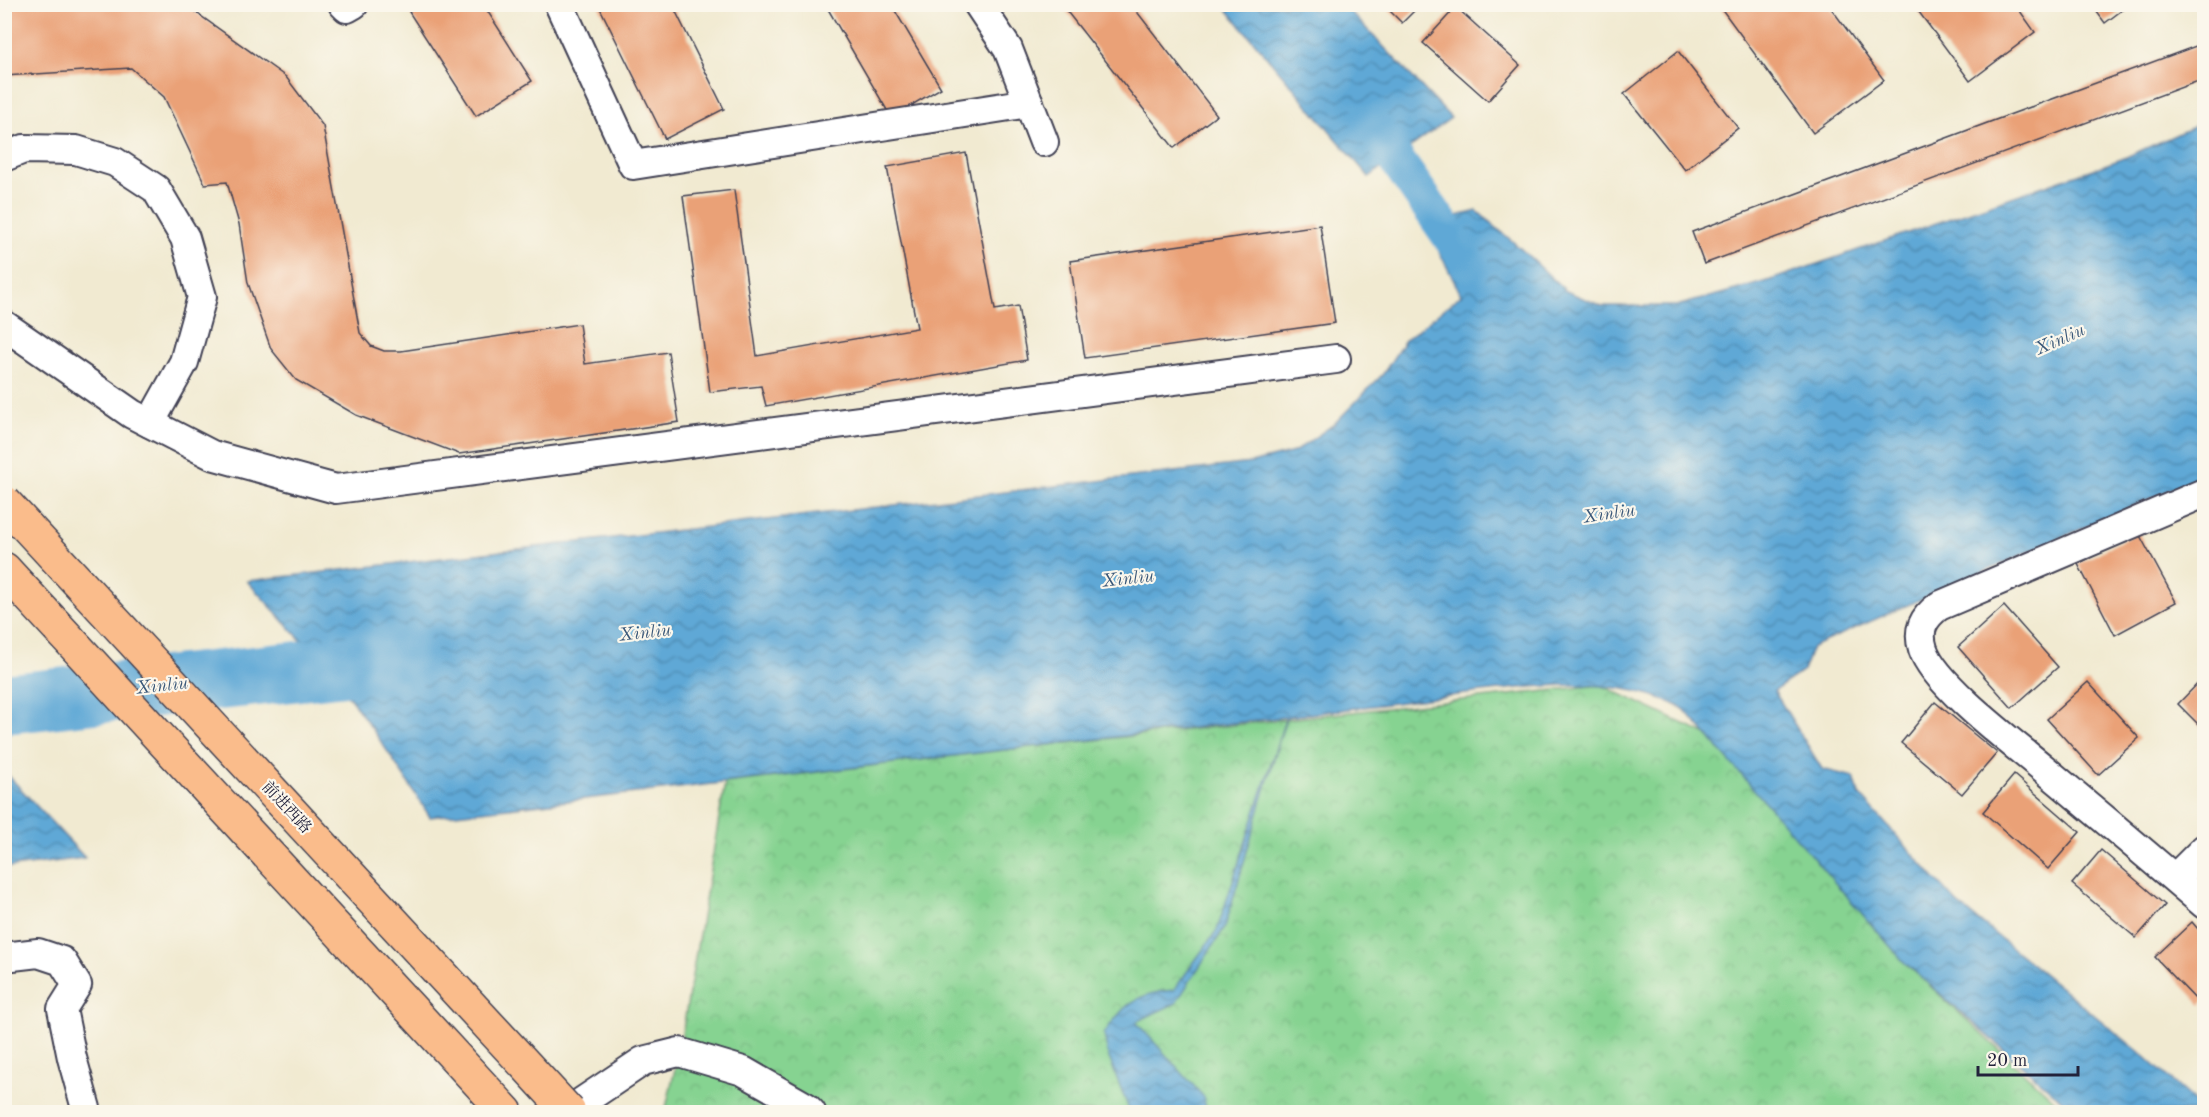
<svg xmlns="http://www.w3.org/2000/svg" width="2209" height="1117" font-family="'Old Standard TT','Noto Serif SC',serif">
  <defs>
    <pattern id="park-crowns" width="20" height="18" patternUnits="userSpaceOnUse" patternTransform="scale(1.5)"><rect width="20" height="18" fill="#86d391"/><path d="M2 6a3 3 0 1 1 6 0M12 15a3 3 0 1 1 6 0" fill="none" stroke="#73b57e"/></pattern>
    <pattern id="water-waves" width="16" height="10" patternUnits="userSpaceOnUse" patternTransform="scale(1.5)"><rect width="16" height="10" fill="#5ea8d6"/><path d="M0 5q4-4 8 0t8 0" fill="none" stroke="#4d88af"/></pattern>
  </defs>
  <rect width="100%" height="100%" fill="#fbf7ec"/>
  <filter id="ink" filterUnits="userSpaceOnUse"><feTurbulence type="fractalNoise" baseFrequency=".0167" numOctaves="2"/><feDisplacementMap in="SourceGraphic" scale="12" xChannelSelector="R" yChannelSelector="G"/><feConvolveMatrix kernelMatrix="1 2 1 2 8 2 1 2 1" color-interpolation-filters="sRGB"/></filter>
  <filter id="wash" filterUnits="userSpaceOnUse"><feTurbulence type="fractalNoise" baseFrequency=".008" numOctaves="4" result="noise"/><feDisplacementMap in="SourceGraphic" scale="24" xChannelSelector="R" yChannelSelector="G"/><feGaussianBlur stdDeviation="1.35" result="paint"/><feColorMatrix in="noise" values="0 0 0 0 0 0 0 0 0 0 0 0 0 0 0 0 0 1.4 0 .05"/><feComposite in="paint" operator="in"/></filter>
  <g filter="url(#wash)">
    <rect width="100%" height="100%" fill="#f1ead1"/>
    <polygon fill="url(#park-crowns)" stroke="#547a66" stroke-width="1.5" points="1601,685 1709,736 1904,962 2067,1112 665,1112 679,1052 725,783 1040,746"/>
    <g fill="url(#water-waves)" stroke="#406588" stroke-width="1.5">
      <polygon points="1223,5 1344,5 1451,118 1369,177"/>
      <path d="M2204,122V475L1812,647L1803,671L1774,691L1822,769L1854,777L1859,794L1957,903L2142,1054L2204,1110V1112H2075L1904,962L1684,709C1613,670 1518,688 1441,697C1390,704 1338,710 1286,717L1225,927L1176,1003L1136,1022L1203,1096L1207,1112H1130L1108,1055L1104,1034C1124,1004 1137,993 1174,990L1217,930L1286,717L430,817C402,773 374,729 342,688C312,651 279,616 247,581L1251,463L1294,452L1334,424L1383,374L1405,340L1461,295L1433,239L1457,216L1477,211L1519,247L1566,291L1602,306H1676L1765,282L2122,159Z"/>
      <polygon points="4,771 85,858 5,868"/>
    </g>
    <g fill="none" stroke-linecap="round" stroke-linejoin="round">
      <polyline stroke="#5ea8d6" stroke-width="36" points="1368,119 1472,268"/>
      <polyline stroke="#5ea8d6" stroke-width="60" points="4,704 407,659"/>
    </g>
    <g id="blocks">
      <g fill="#eaa177">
        <polygon points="4,4 184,4 286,77 323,126 360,333 371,346 384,351 401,351 579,324 585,364 668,352 679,422 459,454 356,415 296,380 271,349 248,283 239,224 227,182 205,184 164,97 131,68 4,76"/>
        <polygon points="420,4 483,4 532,81 476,116 409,12"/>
        <polygon points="598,4 672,4 724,109 665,139"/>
        <polygon points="825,4 891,4 941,88 891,117"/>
        <polygon points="1061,4 1131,4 1217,115 1174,148"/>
        <polygon points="1383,4 1421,4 1402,23"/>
        <polygon points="1718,4 1828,4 1884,80 1813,133"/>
        <polygon points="1913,4 2015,4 2035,32 1970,81"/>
        <polygon points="2091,4 2130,4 2105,23"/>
        <polygon points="1456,7 1520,65 1488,101 1423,43"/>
        <polygon points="2204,43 2204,79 1704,264 1692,232"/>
        <polygon points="1678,51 1738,128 1685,170 1624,94"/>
        <polygon points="966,153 995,310 1018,306 1027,360 766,406 761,386 710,392 683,196 734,190 757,356 917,328 887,167"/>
        <polygon points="1320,225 1335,323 1085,358 1070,261"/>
        <polygon points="2138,532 2176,602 2115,635 2078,564"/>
        <polygon points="2004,606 2058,667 2012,708 1958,647"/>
        <polygon points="2204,677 2204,730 2178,704"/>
        <polygon points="2088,682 2139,738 2098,775 2047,719"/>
        <polygon points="1935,702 1997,753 1962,794 1901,743"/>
        <polygon points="2014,775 2080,832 2048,869 1983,812"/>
        <polygon points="2101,850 2165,905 2136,938 2072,884"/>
        <polygon points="2192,922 2204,936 2204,1001 2201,1005 2155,957"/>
      </g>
    </g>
  </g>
  <g filter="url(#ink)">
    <use href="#blocks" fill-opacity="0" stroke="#414052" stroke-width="1.5"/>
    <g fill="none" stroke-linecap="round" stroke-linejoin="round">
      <defs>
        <g id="street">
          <polyline points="343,4 347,8 354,4"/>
          <polyline points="559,4 633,165 1029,103"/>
          <polyline points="978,4 1008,49 1044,142"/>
          <polyline points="4,157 24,149 76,150 115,162 156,189 185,238 202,297 184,362 150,423"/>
          <polyline points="4,325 132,414 212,455 336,489 1336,359"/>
          <path d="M2204,493L1939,606C1923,618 1917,630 1923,649C1934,684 2013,743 2043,768C2097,813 2151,858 2204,904"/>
          <polyline points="2175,878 2204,849"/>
          <polyline points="4,957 38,953 62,961 77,985 62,1009 72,1058 87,1112"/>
          <polyline points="567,1112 643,1061 679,1052 743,1071 806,1107 811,1112"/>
        </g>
        <polyline id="primary" points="4,569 506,1112"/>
      </defs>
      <use href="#street" stroke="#414052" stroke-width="32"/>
      <use href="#primary" stroke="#414052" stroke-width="36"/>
      <use href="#street" stroke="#fff" stroke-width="28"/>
      <use href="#primary" stroke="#fabc8b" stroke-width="33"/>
      <defs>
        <polyline id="primary-bridge" points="4,502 569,1112"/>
      </defs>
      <use href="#primary-bridge" stroke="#414052" stroke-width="36" stroke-linecap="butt"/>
      <use href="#primary-bridge" stroke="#fabc8b" stroke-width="33"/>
    </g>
  </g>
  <g text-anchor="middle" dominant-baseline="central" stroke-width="4.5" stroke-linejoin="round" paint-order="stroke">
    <g font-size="16" fill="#22223b" stroke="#fbf7ec">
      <text transform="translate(286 808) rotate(47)">前进西路</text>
    </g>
    <g font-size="18" font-style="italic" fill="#3a5879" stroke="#fbf7ec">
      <text transform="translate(2060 340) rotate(-24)">Xinliu</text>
      <text transform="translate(1609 514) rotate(-8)">Xinliu</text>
      <text transform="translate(1128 579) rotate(-6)">Xinliu</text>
      <text transform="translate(645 633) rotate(-6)">Xinliu</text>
      <text transform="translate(162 686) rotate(-6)">Xinliu</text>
    </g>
  </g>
  <rect width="2209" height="1117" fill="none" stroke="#fbf7ec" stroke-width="24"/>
  <path d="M1978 1066v9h100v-9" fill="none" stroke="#22223b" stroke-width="3"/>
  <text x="1987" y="1066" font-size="18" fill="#22223b" stroke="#fbf7ec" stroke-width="4.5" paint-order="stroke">20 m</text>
</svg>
